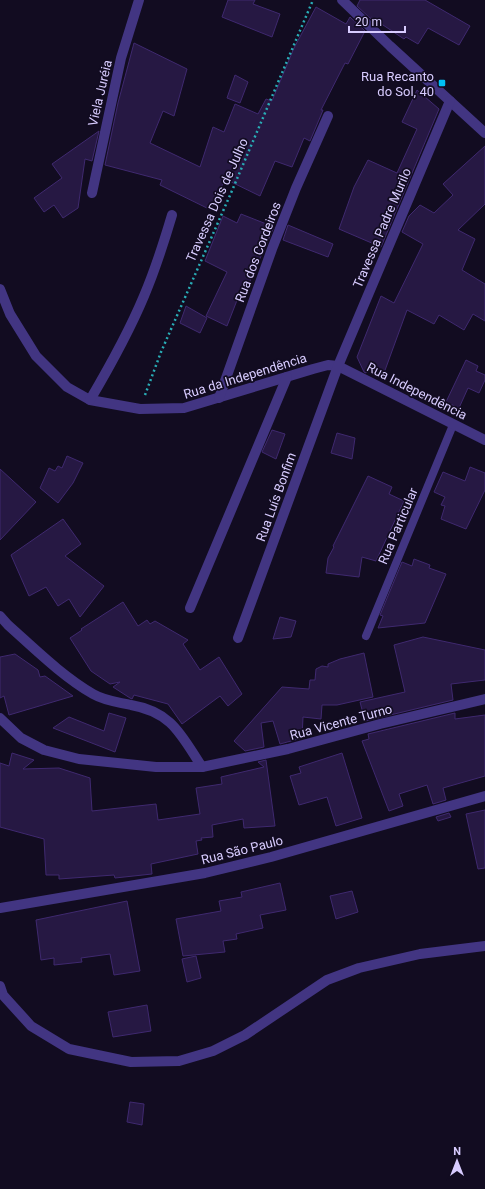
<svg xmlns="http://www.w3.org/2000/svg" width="485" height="1189" font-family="Roboto,sans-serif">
  <rect width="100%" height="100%" fill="#120c21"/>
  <g fill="#261843" stroke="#3f296f">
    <polygon points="228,0 255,0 253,4 280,14 272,37 222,17"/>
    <polygon points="360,0 425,0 470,26 459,45 428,28 418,44 406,37 404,39 371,17 371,19 357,6"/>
    <polygon points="316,7 346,24 350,17 365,31 348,64 345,63 321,110 323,110 321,115 310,141 304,138 292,167 275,161 260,196 225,179 211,210 160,185 162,180 105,165 118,103 134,43 187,69 174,116 163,111 150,143 200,167 213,127 224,132 235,104 258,114 266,99 272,101 294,48"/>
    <polygon points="235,75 248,82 240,103 227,98"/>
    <polygon points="417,90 439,109 381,247 339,229 354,187 368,160 397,173 417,129 402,122"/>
    <polygon points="99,131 92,161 85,159 78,208 63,218 54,205 44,212 34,198 62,178 52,164"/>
    <polygon points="485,146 485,204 458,230 475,239 462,270 485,284 485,321 473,314 464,330 439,315 434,324 407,310 384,373 369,366 366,373 364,372 357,357 381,296 394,303 423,244 402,232 409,216 420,205 434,213 453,195 443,184"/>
    <polygon points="241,214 274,227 245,292 241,290 227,326 206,316 227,272 205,261 223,216 237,223"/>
    <polygon points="288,225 333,244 328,257 283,240"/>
    <polygon points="186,306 207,318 200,333 180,323"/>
    <polygon points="466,360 478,366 476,371 485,375 485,380 479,393 468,388 459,408 446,402"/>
    <polygon points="272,430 285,434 276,459 262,452"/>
    <polygon points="337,433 355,438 352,459 331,453"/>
    <polygon points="67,456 83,463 73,483 58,503 40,488 49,468 55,471 58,466 62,468"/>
    <polygon points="470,467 485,473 485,490 466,529 441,519 445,506 441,505 445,497 434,492 443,472 465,481"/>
    <polygon points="0,469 36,502 0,540"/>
    <polygon points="368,476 392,487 389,494 404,501 376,561 362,557 359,577 326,573 328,558 334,547 333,546"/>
    <polygon points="63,519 81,544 65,556 104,586 80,617 69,599 58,606 46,587 29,596 11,555"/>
    <polygon points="414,559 430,565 429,568 446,574 425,623 378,628 383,616 380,615 402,562 412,566"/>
    <polygon points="123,602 138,626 147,620 150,624 155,621 188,640 183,644 200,670 219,657 242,694 228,706 220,696 182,724 168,704 134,695 132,699 130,698 113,687 120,682 110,684 91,671 70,638 82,630 81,629"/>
    <polygon points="280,617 296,621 291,637 273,639"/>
    <polygon points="423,637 485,650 485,680 451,684 453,700 365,721 360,702 405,692 394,645"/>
    <polygon points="364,653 373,697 337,705 322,705 321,719 303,717 302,738 280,744 273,721 261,723 264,747 245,751 234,741 282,687 309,689 310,680 315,680 316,669 322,666 328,667 328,664 340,659"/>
    <polygon points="15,654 38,670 40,677 45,676 73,696 9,715 4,696 0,698 0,657"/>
    <polygon points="109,713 126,718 115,752 53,728 69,717 104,731"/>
    <polygon points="455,713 455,719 485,715 485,776 443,788 446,800 433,804 427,785 399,794 403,806 389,811 362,741 369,739 368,734"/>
    <polygon points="12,753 34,760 23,769 59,768 90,778 92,811 156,804 158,820 200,814 196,788 222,784 221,777 264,767 258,762 266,760 275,826 244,828 243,819 212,825 213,837 201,838 202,840 196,841 198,854 151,864 152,874 115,878 114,875 59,879 59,875 46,875 44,839 0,827 0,763 9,766"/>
    <polygon points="342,753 362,818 336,826 327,797 299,805 290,776 301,773 299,767"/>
    <polygon points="485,810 485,868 478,869 466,814"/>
    <polygon points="449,813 451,817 438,821 436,817"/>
    <polygon points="280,883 286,910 260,915 263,928 236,934 237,939 223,941 225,952 183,956 176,919 221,911 219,901 242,897 241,892"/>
    <polygon points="352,891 358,912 336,919 330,896"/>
    <polygon points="127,901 140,971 114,975 110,954 81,958 82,962 54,965 54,958 41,960 36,920"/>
    <polygon points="196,956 201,978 187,982 182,959"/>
    <polygon points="147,1005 151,1031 113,1037 108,1012"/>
    <polygon points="130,1102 144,1104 142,1125 127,1122"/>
  </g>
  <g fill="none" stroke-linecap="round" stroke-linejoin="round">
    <polyline stroke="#29adb6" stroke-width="2.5" stroke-dasharray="2 3" stroke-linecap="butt" points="145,395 161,352 231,193 313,0"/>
    <polyline stroke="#423582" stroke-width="8" points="366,636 453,425"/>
    <g stroke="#423582" stroke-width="10">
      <polyline points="342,0 390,46 485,133"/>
      <polyline points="92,193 121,58 139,0"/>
      <polyline points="0,289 10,314 36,356 67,387 90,400 140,409 184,408 313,369 328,365 338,366 485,440"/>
      <polyline points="219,398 272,249 296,188 328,116"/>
      <path d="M90,400C110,366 129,332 144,296C155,270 164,242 172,215"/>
      <polyline points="190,608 287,377"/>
      <path d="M0,616L8,625C35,649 62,676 93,694C105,701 118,702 131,705C172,712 181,735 202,767"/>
      <polyline points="238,638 338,366 450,101"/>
      <polyline points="0,718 21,738 44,750 79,759 156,767 202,767 288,749 380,724 485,699"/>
      <polyline points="0,908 205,873 271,857 485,796"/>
      <polyline points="0,986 3,995 31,1026 69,1049 131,1062 179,1061 213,1051 245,1035 327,980 359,968 420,954 485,946"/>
    </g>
  </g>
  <rect fill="#00c0f7" stroke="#120c21" stroke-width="1.5" x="438" y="79" width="8" height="8" rx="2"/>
  <g text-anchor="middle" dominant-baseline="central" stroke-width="3.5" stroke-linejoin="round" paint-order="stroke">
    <g font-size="13" fill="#d8ccff" stroke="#120c21" text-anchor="end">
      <text x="434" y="76">Rua Recanto<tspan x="434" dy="15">do Sol, 40</tspan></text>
    </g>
    <g font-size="13" fill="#d8ccff" stroke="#120c21">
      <text transform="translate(100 93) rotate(-77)">Viela Juréia</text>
      <text transform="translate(217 200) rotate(-66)">Travessa Dois de Julho</text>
      <text transform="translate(382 228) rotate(-67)">Travessa Padre Murilo</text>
      <text transform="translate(258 252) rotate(-69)">Rua dos Cordeiros</text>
      <text transform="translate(245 376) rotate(-17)">Rua da Independência</text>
      <text transform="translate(417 391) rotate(27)">Rua Independência</text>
      <text transform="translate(276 497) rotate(-70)">Rua Luís Bonfim</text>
      <text transform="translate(398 526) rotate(-67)">Rua Particular</text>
      <text transform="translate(341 722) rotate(-15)">Rua Vicente Turno</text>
      <text transform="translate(242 850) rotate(-14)">Rua São Paulo</text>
    </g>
  </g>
  <g transform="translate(457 1161)" stroke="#120c21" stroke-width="3" paint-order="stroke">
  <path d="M0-3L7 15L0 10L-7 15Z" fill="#d8ccff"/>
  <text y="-6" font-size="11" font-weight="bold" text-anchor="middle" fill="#d8ccff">N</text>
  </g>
  <path d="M349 26v6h56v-6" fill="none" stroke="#d8ccff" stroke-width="2"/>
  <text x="355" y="26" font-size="12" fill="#d8ccff" stroke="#120c21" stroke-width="3" paint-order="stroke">20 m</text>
</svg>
